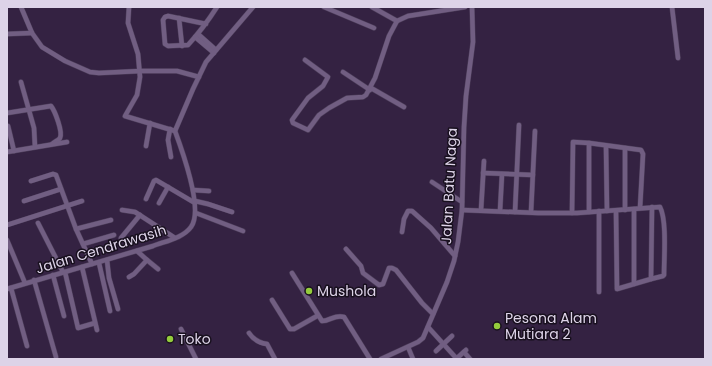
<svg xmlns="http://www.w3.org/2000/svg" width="712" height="366" font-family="Poppins,sans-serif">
  <rect width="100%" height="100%" fill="#342242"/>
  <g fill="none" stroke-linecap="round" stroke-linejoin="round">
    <defs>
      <g id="minor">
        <polyline points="21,7 32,33 42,47 65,61 90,72 99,73 141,71 177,71 199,77"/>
        <polyline points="129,7 128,23 138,54 140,77 137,95 125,116 175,131"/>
        <polyline points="324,7 374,28"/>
        <polyline points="372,7 397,21"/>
        <polyline points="672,7 678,58"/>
        <polyline points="179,18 182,46"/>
        <path d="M206,24L168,16L165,17L163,20L165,44L168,46L188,45C199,33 208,21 217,7"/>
        <polyline points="7,34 32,33"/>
        <polyline points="198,34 216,50"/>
        <polyline points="195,37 214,53"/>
        <polyline points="305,60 328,77 323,86 308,98 292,120 293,123 308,130 319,115 329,108 347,98 363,97 366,95 375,78 389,36 397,21 408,16 465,7"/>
        <polyline points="343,72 370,90"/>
        <polyline points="21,82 34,128 35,147"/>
        <polyline points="371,88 404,107"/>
        <path d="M7,113L51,106C55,111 63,132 60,138C59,140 54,142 52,144"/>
        <polyline points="8,126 14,151"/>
        <polyline points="170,129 168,140 171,157"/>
        <polyline points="146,146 150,123"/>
        <polyline points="606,146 607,211"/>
        <polyline points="7,152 67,142"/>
        <polyline points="483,173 533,175"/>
        <polyline points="31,181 53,174 56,175 76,229 92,264"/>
        <polyline points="432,182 462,202"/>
        <polyline points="193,190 209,191"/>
        <polyline points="146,199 154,181 156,180 195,203"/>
        <polyline points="24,201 61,189"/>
        <polyline points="195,201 208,204 232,212"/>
        <polyline points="159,203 168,187"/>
        <polyline points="122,210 135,212 175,238"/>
        <path d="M462,210L538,213H577L660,207C667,220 664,258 664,275L663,276L651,279"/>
        <polyline points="481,210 484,161"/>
        <polyline points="625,210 625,148"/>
        <polyline points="500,211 502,174"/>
        <polyline points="599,211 599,292"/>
        <polyline points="616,211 617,289 651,279 652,207"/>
        <polyline points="515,212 519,125"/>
        <polyline points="531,212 535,131"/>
        <polyline points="589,212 589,143 641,150 643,154 640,208"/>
        <polyline points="196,213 243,231"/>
        <polyline points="572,213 573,142 589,143"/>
        <polyline points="38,223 63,272"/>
        <polyline points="7,225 82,201"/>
        <polyline points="76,229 111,220"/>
        <polyline points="402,232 404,219 408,211 412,211 431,228 455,256"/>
        <polyline points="121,238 140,215"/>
        <polyline points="7,240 25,283"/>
        <polyline points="83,244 114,235"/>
        <polyline points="346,249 361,266 363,273 379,285 383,284 389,268 392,268 396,270 422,303 433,314"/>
        <polyline points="137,251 147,260 158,269"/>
        <polyline points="107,260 109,278 118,309"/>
        <polyline points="99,263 110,311"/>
        <polyline points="82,267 97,330"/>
        <polyline points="65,272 78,328 95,323"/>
        <path d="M292,273L322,321C330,321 335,314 344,317L370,359"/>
        <polyline points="53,275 64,316"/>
        <polyline points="129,277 134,274 147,260"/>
        <polyline points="34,280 56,357"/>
        <polyline points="634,284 634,209"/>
        <polyline points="11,288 27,346"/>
        <path d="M7,289L153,246C166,241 183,238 191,227C204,210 182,150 175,131L193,89L206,62L253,7"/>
        <polyline points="272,300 290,329 294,329 317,316"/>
        <polyline points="428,327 457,359"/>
        <polyline points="181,329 196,359"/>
        <path d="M249,333C253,339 259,343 267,344L275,359"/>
        <polyline points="408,347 413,359"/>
        <polyline points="436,351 452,336"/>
        <polyline points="464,352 470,359"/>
        <polyline points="381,359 418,342 423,338 447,282 454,261 458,242 462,210 464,127 466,96 473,42 472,7"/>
        <polyline points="456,359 466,350"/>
      </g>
    </defs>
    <use href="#minor" stroke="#4d3e5a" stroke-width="5.5"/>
    <use href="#minor" stroke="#715e82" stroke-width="4.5"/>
  </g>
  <g fill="#94cc3c" stroke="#18101e" stroke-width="1.5">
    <circle cx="309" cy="291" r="4"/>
    <circle cx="497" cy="326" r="4"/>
    <circle cx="170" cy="339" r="4"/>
  </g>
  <g text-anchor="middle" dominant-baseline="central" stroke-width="3" stroke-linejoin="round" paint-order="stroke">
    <g font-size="14" fill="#ddd3e8" stroke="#18101e">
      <text transform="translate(449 186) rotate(-87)">Jalan Batu Naga</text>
      <text transform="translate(101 249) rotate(-17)">Jalan Cendrawasih</text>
    </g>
    <g font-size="14" fill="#ddd3e8" stroke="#18101e" text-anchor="start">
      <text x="317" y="291">Mushola</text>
      <text x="505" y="318">Pesona Alam<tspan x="505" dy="16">Mutiara 2</tspan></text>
      <text x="178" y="339">Toko</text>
    </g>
  </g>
  <rect width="712" height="366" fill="none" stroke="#ddd3e8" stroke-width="16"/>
</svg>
